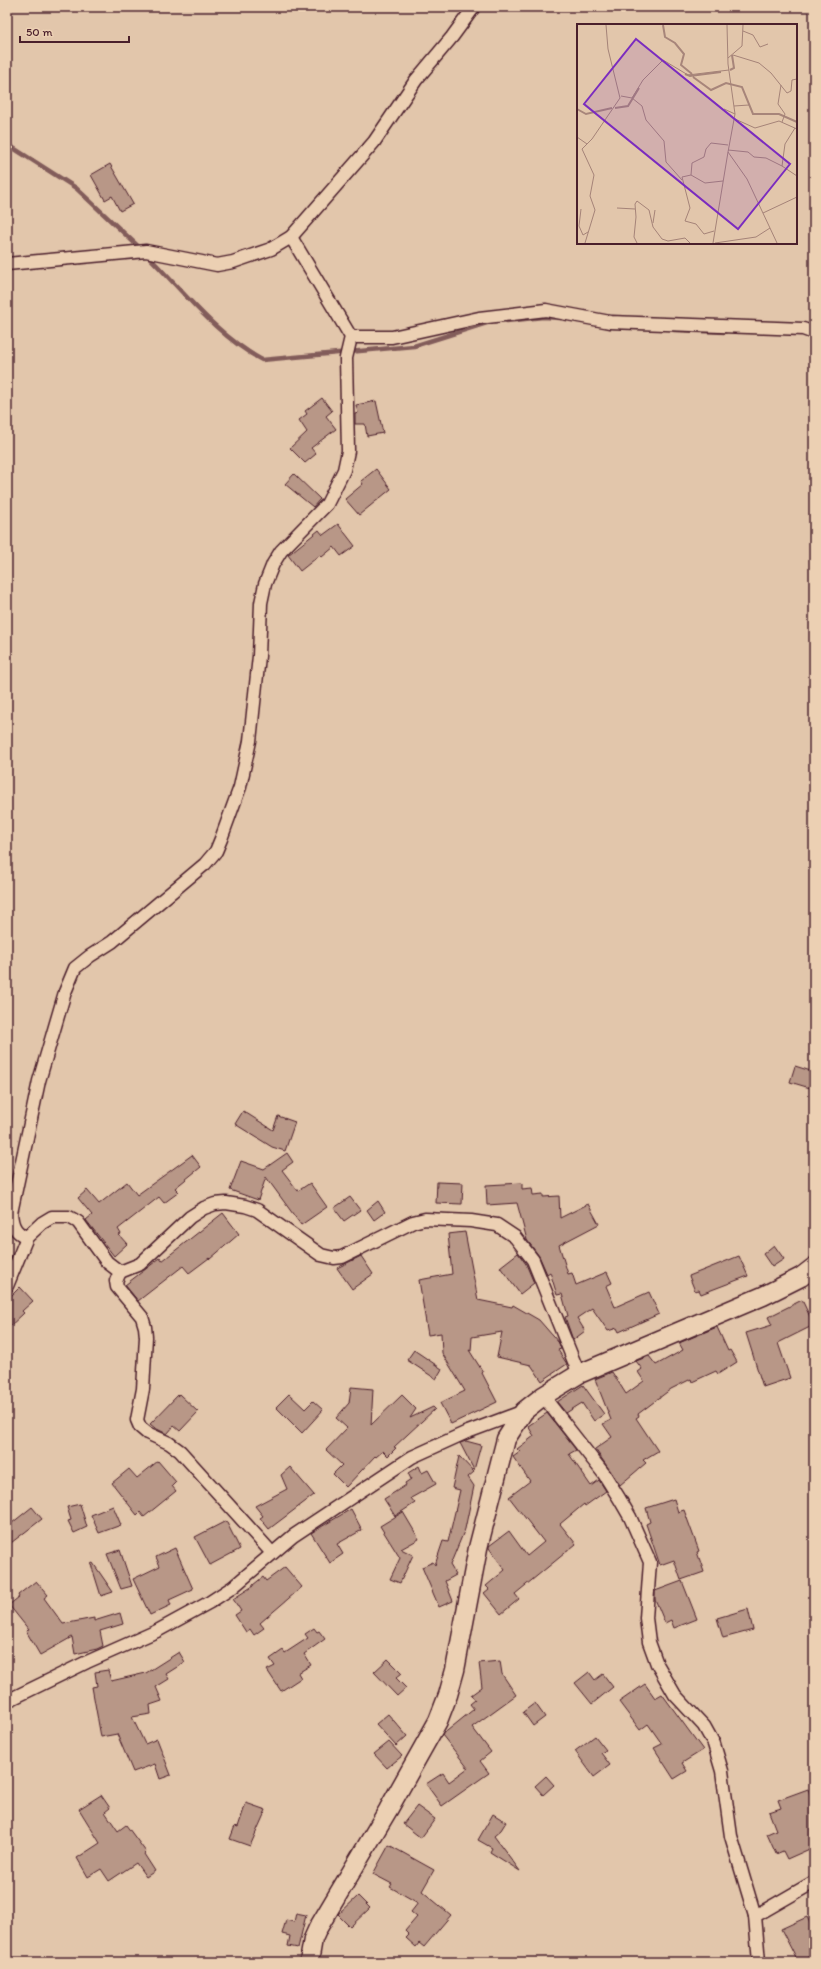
<svg xmlns="http://www.w3.org/2000/svg" width="821" height="1969" font-family="Itim,sans-serif">
  <rect width="100%" height="100%" fill="#e2c6ab"/>
  <filter id="ink" filterUnits="userSpaceOnUse"><feTurbulence type="fractalNoise" baseFrequency=".025" numOctaves="2"/><feDisplacementMap in="SourceGraphic" scale="8" xChannelSelector="R" yChannelSelector="G"/><feConvolveMatrix kernelMatrix="1 2 1 2 8 2 1 2 1" color-interpolation-filters="sRGB"/></filter>
  <g filter="url(#ink)">
    <g fill="none" stroke-linecap="round" stroke-linejoin="round">
      <g stroke="#825c5a" stroke-width="4.5">
        <polyline points="7,144 76,188 142,250"/>
        <path d="M147,255C183,291 216,335 262,360L414,346L490,322"/>
        <polyline points="507,321 543,317 561,318"/>
        <polyline points="674,330 725,332"/>
      </g>
    </g>
    <g fill="#b89787" stroke="#4a1f2b">
      <polygon points="110,164 133,204 120,211 112,196 105,200 91,175"/>
      <polygon points="322,398 332,411 326,416 336,429 311,448 316,454 305,463 290,448 307,432 299,420 307,414 305,411"/>
      <polygon points="376,401 383,433 367,436 365,424 355,424 355,414 358,413 356,405"/>
      <polygon points="376,469 391,489 359,515 345,499 363,484 361,481"/>
      <polygon points="294,474 320,499 313,507 285,484"/>
      <polygon points="338,524 355,546 341,556 334,547 322,557 320,555 300,571 288,555 319,530 323,535"/>
      <polygon points="795,1066 814,1072 810,1088 790,1082"/>
      <polygon points="243,1111 273,1130 278,1116 295,1122 285,1151 272,1147 235,1124"/>
      <polygon points="287,1153 293,1162 282,1170 298,1191 310,1183 327,1207 301,1225 266,1177 258,1200 230,1190 241,1161 264,1169"/>
      <polygon points="192,1155 201,1167 175,1188 179,1192 164,1203 159,1197 118,1229 121,1234 119,1235 127,1244 114,1256 86,1220 92,1215 78,1198 87,1190 99,1204 127,1182 137,1195"/>
      <polygon points="437,1182 463,1183 462,1204 436,1203"/>
      <polygon points="522,1183 522,1189 532,1188 533,1195 543,1194 543,1197 559,1196 560,1218 588,1204 599,1224 559,1245 568,1274 572,1273 576,1285 607,1272 612,1283 606,1286 615,1307 649,1292 659,1314 619,1332 617,1328 608,1331 592,1308 577,1318 585,1331 573,1340 565,1317 568,1316 562,1294 557,1295 550,1272 547,1274 539,1256 527,1240 517,1203 487,1205 486,1185"/>
      <polygon points="350,1197 360,1210 344,1221 334,1208"/>
      <polygon points="378,1201 385,1212 374,1220 367,1210"/>
      <polygon points="223,1213 239,1234 210,1259 209,1258 189,1273 183,1266 138,1301 125,1285 160,1258 162,1261"/>
      <polygon points="465,1232 478,1300 512,1307 513,1305 539,1320 559,1343 561,1349 558,1350 567,1364 542,1381 531,1365 497,1357 502,1332 472,1337 471,1351 469,1350 483,1372 482,1373 497,1402 451,1424 440,1403 465,1391 442,1353 441,1333 428,1335 419,1280 452,1274 448,1234"/>
      <polygon points="774,1245 784,1259 772,1267 763,1254"/>
      <polygon points="518,1253 526,1264 534,1283 520,1294 500,1267"/>
      <polygon points="361,1256 373,1274 352,1289 337,1268"/>
      <polygon points="739,1256 748,1276 701,1294 699,1290 695,1291 689,1276"/>
      <polygon points="20,1287 33,1301 22,1311 24,1313 7,1329 7,1300"/>
      <polygon points="802,1300 814,1325 778,1343 790,1378 763,1387 746,1333 772,1325 768,1317"/>
      <polygon points="717,1327 728,1351 730,1350 737,1362 718,1374 716,1371 692,1382 691,1379 671,1389 638,1414 639,1416 636,1418 658,1451 643,1460 646,1463 620,1485 595,1449 612,1437 603,1424 611,1420 595,1379 612,1372 626,1394 644,1381 638,1372 642,1369 636,1361 649,1356 656,1365 683,1350 679,1343"/>
      <polygon points="414,1350 442,1369 436,1379 407,1360"/>
      <polygon points="583,1385 604,1414 594,1421 582,1403 566,1413 557,1402"/>
      <polygon points="351,1387 373,1389 371,1425 402,1395 416,1409 410,1418 433,1407 435,1409 394,1447 396,1448 388,1456 383,1451 376,1457 375,1456 346,1487 333,1474 342,1465 326,1450 347,1428 336,1418 349,1403"/>
      <polygon points="179,1394 198,1412 180,1431 174,1426 167,1434 155,1428 150,1424"/>
      <polygon points="289,1394 305,1409 313,1401 323,1410 302,1433 276,1407"/>
      <polygon points="547,1413 576,1450 569,1454 591,1486 599,1480 606,1491 585,1506 584,1504 560,1524 576,1544 515,1594 519,1599 501,1614 484,1593 489,1589 486,1586 505,1570 489,1548 489,1546 509,1531 527,1556 544,1542 509,1497 530,1481 513,1457 520,1452 517,1449 534,1436 528,1426"/>
      <polygon points="466,1441 481,1445 474,1470 460,1443"/>
      <polygon points="459,1456 474,1472 468,1477 474,1486 465,1529 450,1565 456,1575 445,1581 453,1601 439,1607 422,1567 433,1562 435,1565 443,1541 448,1542 460,1490 452,1488"/>
      <polygon points="158,1461 176,1482 172,1486 176,1491 144,1517 140,1512 137,1515 112,1483 129,1469 137,1478"/>
      <polygon points="419,1466 422,1473 428,1470 436,1484 411,1498 415,1503 395,1516 384,1499 406,1485 405,1483 411,1479 408,1473"/>
      <polygon points="290,1467 314,1495 269,1529 260,1518 263,1516 255,1506 287,1489 281,1475"/>
      <polygon points="674,1499 678,1512 684,1510 699,1551 697,1552 704,1572 681,1580 674,1560 660,1565 646,1524 650,1522 646,1508"/>
      <polygon points="80,1504 87,1527 74,1533 68,1521 71,1520 67,1507"/>
      <polygon points="113,1506 121,1525 99,1533 91,1515"/>
      <polygon points="32,1507 42,1519 7,1546 7,1527"/>
      <polygon points="351,1509 362,1530 337,1544 343,1554 330,1563 311,1533"/>
      <polygon points="403,1512 419,1539 401,1549 413,1555 400,1583 390,1579 400,1558 380,1526"/>
      <polygon points="226,1521 240,1549 210,1565 195,1537"/>
      <polygon points="175,1548 193,1589 169,1600 171,1605 150,1615 133,1579 160,1566 156,1557"/>
      <polygon points="120,1550 132,1586 121,1589 107,1554"/>
      <polygon points="93,1563 113,1592 101,1596 91,1564"/>
      <polygon points="285,1567 302,1587 260,1623 264,1628 254,1635 250,1629 246,1632 235,1615 241,1611 233,1599 253,1586 253,1585 263,1577 266,1581"/>
      <polygon points="36,1581 48,1595 44,1598 63,1624 94,1618 94,1621 120,1613 123,1624 100,1631 103,1646 97,1649 75,1654 72,1637 40,1655 26,1631 29,1630 9,1605 19,1597 18,1595"/>
      <polygon points="682,1581 697,1619 674,1628 671,1620 665,1623 655,1599 655,1591"/>
      <polygon points="748,1609 753,1630 723,1638 717,1618"/>
      <polygon points="314,1628 317,1632 319,1631 325,1639 304,1654 311,1665 298,1673 301,1678 281,1691 267,1670 275,1666 270,1659 283,1650 285,1653 308,1638 305,1634"/>
      <polygon points="179,1652 185,1662 166,1674 169,1679 156,1687 162,1701 150,1705 151,1714 132,1717 145,1744 157,1739 171,1775 160,1779 155,1764 133,1772 117,1734 101,1737 92,1687 97,1686 95,1672 108,1670 111,1681 146,1673"/>
      <polygon points="388,1659 402,1673 396,1678 406,1688 397,1696 374,1672"/>
      <polygon points="500,1661 502,1674 516,1695 472,1727 491,1752 480,1761 489,1773 442,1806 426,1784 443,1773 449,1782 468,1768 442,1735 474,1709 470,1704 475,1700 471,1695 482,1687 479,1663"/>
      <polygon points="589,1672 595,1680 603,1674 613,1687 592,1704 575,1683"/>
      <polygon points="645,1684 655,1698 662,1694 703,1750 682,1763 687,1771 674,1779 654,1748 662,1744 648,1724 640,1730 619,1702"/>
      <polygon points="535,1703 545,1717 533,1726 523,1712"/>
      <polygon points="388,1714 407,1736 396,1746 376,1724"/>
      <polygon points="595,1736 606,1750 601,1753 610,1765 594,1777 575,1751"/>
      <polygon points="389,1742 402,1756 387,1768 374,1754"/>
      <polygon points="546,1776 554,1785 543,1795 535,1786"/>
      <polygon points="808,1789 814,1804 814,1847 787,1859 783,1851 776,1854 767,1834 776,1830 769,1812 781,1808 778,1800"/>
      <polygon points="101,1795 110,1808 105,1812 118,1831 126,1825 146,1852 144,1854 155,1871 146,1877 136,1863 109,1881 101,1869 88,1877 77,1858 100,1843 79,1809"/>
      <polygon points="246,1803 266,1810 250,1846 230,1839 235,1826 238,1827"/>
      <polygon points="417,1806 435,1819 421,1838 403,1824"/>
      <polygon points="493,1814 506,1822 501,1830 494,1836 520,1871 490,1852 492,1848 478,1840"/>
      <polygon points="389,1845 434,1870 422,1891 451,1915 424,1947 419,1943 416,1947 406,1938 409,1935 405,1931 417,1917 411,1912 418,1903 390,1887 392,1884 373,1874"/>
      <polygon points="358,1896 370,1908 350,1927 338,1915"/>
      <polygon points="296,1913 306,1915 298,1948 288,1946 290,1936 282,1934 286,1920 294,1922"/>
      <polygon points="807,1917 814,1931 814,1962 798,1962 781,1929"/>
    </g>
    <g fill="none" stroke-linecap="round" stroke-linejoin="round">
      <defs>
        <g id="street">
          <polyline points="7,264 146,251 217,265 233,262 271,249 291,237 374,142 416,80 452,37 474,7"/>
          <polyline points="351,337 392,337 479,318 546,310 610,322 803,329 814,333"/>
          <path d="M27,1237C15,1233 12,1225 11,1213L39,1081L65,992L75,968L90,956L112,942L205,864L216,851L221,839L240,787L250,741L259,656L261,603L265,584L273,564L281,551L327,504L344,470L348,451L346,358L351,337L291,237"/>
          <polyline points="120,1272 116,1281 117,1287 142,1317 145,1327 146,1337 143,1389 137,1420 140,1427 147,1433 169,1443 180,1451 272,1553"/>
          <polyline points="7,1286 27,1237 42,1223 52,1217 69,1217 78,1222 107,1262 120,1272 140,1264 190,1217 204,1208 215,1204 226,1203 245,1206 257,1210 321,1255 334,1258 342,1257 413,1222 425,1219 471,1221 497,1225 515,1237 533,1260 579,1374"/>
          <polyline points="543,1396 604,1474 619,1498 630,1517 650,1562 646,1618 649,1642 657,1664 675,1695 704,1726 714,1744 722,1771 731,1836 755,1916"/>
          <polyline points="7,1701 87,1662 157,1631 210,1602 233,1587 293,1536 412,1457 465,1433 524,1411"/>
          <polyline points="759,1962 755,1916 814,1882"/>
        </g>
        <polyline id="secondary" points="309,1962 313,1939 318,1928 388,1810 438,1721 448,1695 455,1670 478,1548 506,1439 524,1411 543,1396 579,1374 763,1296 801,1277 814,1267"/>
      </defs>
      <use href="#street" stroke="#4a1f2b" stroke-width="15"/>
      <use href="#secondary" stroke="#4a1f2b" stroke-width="21"/>
      <use href="#street" stroke="#ecd0b3" stroke-width="12"/>
      <use href="#secondary" stroke="#ecd0b3" stroke-width="18"/>
    </g>
  </g>
  <g transform="translate(577 24)">
    <rect width="220" height="220" fill="#e2c6ab"/>
    <path fill="none" stroke="#a7857a" stroke-width="2" d="M86,1L88,13L98,19L107,30L104,41L115,50M153,46L157,44L155,31M108,50L113,52L144,48M116,53L134,66L149,59L165,63L176,90H202L220,98M38,84L51,82L62,64M0,85L9,90L35,84"/>
    <path fill="none" stroke="#a58378" stroke-width="1" d="M150,1L151,40L158,90L151,128L170,155L200,219M166,7L176,11L183,23L191,20M156,31L182,39L194,49L210,69L214,67L215,56L220,55M151,34L165,22L166,1M204,61L201,80L208,90L205,98M44,72L55,74L65,82L69,96L87,117L89,138L105,156M55,74L66,56L86,36L111,51L152,46M157,82L172,81M147,85L158,90M158,95L178,104L202,97L220,105M218,104L208,120L205,142L220,152M0,113L10,120L15,115L43,74L31,25L29,1M151,126L171,128L177,133L189,134L205,142M114,151L128,159L146,157M40,184L58,185M4,185L2,202L6,211L11,208M186,189L220,173M76,199L78,186M137,207L127,210L119,200L108,197L113,184L105,153L114,151L115,139L127,133L129,125L134,119L151,121M8,219L18,186L13,172L17,151L5,125L10,120M60,219L57,213L59,193L58,180L60,177L72,186L76,203L85,215L91,217L108,214L113,219M136,219L151,128M138,219L179,213L193,204"/>
    <path fill="#7b2cbf" fill-opacity="0.15" stroke="#7b2cbf" stroke-width="2" d="M59,15L213,140L161,205L7,80Z"/>
    <rect width="220" height="220" fill="none" stroke="#4a1f2b" stroke-width="2"/>
  </g>
  <rect width="821" height="1969" fill="none" stroke="#ecd0b3" stroke-width="24"/>
  <rect x="12" y="12" width="797" height="1945" fill="none" stroke="#4a1f2b" stroke-width="1.5" filter="url(#ink)"/>
  <path d="M20 36v6h109v-6" fill="none" stroke="#4a1f2b" stroke-width="2"/>
  <text x="26" y="36" font-size="12" fill="#4a1f2b" stroke="#ecd0b3" stroke-width="3" paint-order="stroke">50 m</text>
</svg>
